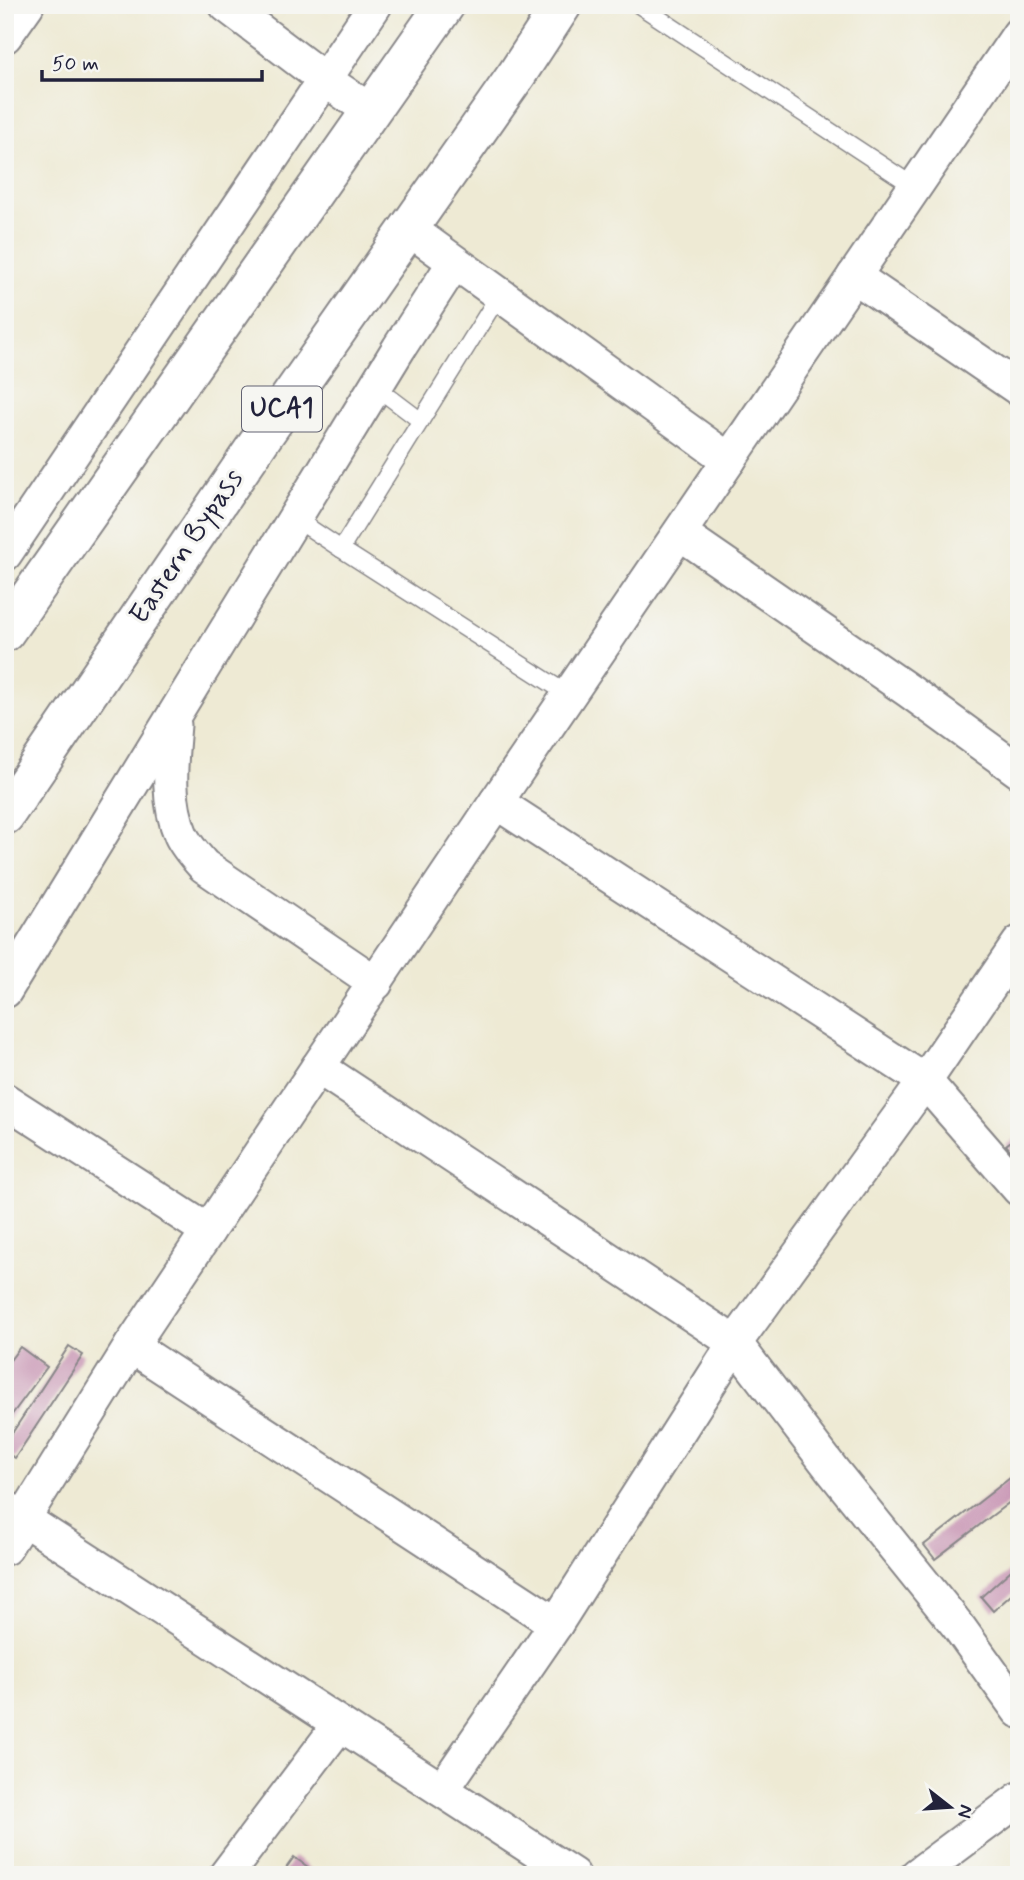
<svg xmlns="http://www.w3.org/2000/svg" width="1024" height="1880" font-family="Mynerve,sans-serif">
  <rect width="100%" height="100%" fill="#f6f6f2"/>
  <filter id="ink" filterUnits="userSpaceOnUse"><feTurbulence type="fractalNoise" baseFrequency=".0143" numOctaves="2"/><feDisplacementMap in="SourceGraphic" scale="14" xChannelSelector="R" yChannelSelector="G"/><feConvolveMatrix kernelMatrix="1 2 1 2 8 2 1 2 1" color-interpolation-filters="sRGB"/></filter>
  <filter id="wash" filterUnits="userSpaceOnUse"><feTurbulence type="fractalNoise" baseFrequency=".00686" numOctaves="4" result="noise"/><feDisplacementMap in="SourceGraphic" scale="28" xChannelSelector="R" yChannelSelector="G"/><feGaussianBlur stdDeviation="1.57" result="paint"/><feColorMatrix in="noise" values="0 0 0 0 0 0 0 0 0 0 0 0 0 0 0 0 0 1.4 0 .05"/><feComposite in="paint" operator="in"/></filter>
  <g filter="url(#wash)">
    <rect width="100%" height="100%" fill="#eeead4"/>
    <g id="blocks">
      <g fill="#cb9bb8">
        <polygon points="1019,1135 1019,1161 1006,1145"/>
        <polygon points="69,1346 83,1355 15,1458 5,1452 5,1444"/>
        <polygon points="20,1347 47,1367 5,1424 5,1367"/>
        <polygon points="1019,1471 1019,1495 935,1559 924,1545"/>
        <polygon points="1019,1563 1019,1588 993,1611 981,1597"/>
        <polygon points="294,1857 319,1875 290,1875 284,1871"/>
      </g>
    </g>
  </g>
  <g filter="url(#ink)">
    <use href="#blocks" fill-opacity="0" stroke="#888688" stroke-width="2"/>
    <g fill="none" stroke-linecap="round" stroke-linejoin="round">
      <defs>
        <g id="service">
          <polyline points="639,5 915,187"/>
          <polyline points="376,387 421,421"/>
          <polyline points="296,519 341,549 499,295"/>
          <polyline points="341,549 569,695"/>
        </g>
        <g id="minor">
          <polyline points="226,5 325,80 371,111"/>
          <polyline points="5,36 27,5"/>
          <polyline points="409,229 729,460"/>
          <polyline points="854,276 1019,389"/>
          <polyline points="680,533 909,691 1019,771"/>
          <polyline points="5,554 375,5"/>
          <path d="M174,725C171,761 166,801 181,835C186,846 196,857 204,866L376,983"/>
          <polyline points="496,802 925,1081 1019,1189"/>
          <polyline points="5,991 399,348 454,263"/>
          <polyline points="318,1067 735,1343 833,1471 958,1626 1019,1711"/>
          <polyline points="5,1100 208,1231"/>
          <polyline points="131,1346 556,1624"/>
          <polyline points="5,1507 573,1875"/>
          <polyline points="5,1548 131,1346 208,1231 496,802 1019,34"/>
          <polyline points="442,1790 556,1624 735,1343 925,1081 1019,943"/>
          <polyline points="226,1875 340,1724"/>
          <polyline points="917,1875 1019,1799"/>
        </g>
        <g id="primary">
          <polyline points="5,632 445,5"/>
          <polyline points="5,815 263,436 517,74 562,5"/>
        </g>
      </defs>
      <use href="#service" stroke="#888688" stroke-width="19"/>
      <use href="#minor" stroke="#888688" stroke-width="37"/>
      <use href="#primary" stroke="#888688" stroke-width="42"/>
      <use href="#service" stroke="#fff" stroke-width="16"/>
      <use href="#minor" stroke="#fff" stroke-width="33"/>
      <use href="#primary" stroke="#fff" stroke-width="38"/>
    </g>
  </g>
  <g text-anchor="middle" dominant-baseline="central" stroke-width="6" stroke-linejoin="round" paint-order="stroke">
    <rect fill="#f6f6f2" stroke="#626272" stroke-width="2" x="242" y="386.5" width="80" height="45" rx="5"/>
    <g font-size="26" font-weight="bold" fill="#22223b">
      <text x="282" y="409">UCA1</text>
    </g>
    <g font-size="28" fill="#22223b" stroke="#f6f6f2">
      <text transform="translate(187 547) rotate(-56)">Eastern Bypass</text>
    </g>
  </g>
  <rect width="1024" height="1880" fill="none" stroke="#f6f6f2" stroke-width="28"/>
  <g transform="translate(950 1807) rotate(107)" stroke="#f6f6f2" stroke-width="5" paint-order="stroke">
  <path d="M0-5L12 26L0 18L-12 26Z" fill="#22223b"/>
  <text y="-10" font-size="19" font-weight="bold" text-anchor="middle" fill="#22223b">N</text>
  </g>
  <path d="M42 70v10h220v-10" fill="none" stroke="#22223b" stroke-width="3.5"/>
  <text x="52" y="70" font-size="21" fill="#22223b" stroke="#f6f6f2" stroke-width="5" paint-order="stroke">50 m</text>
</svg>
